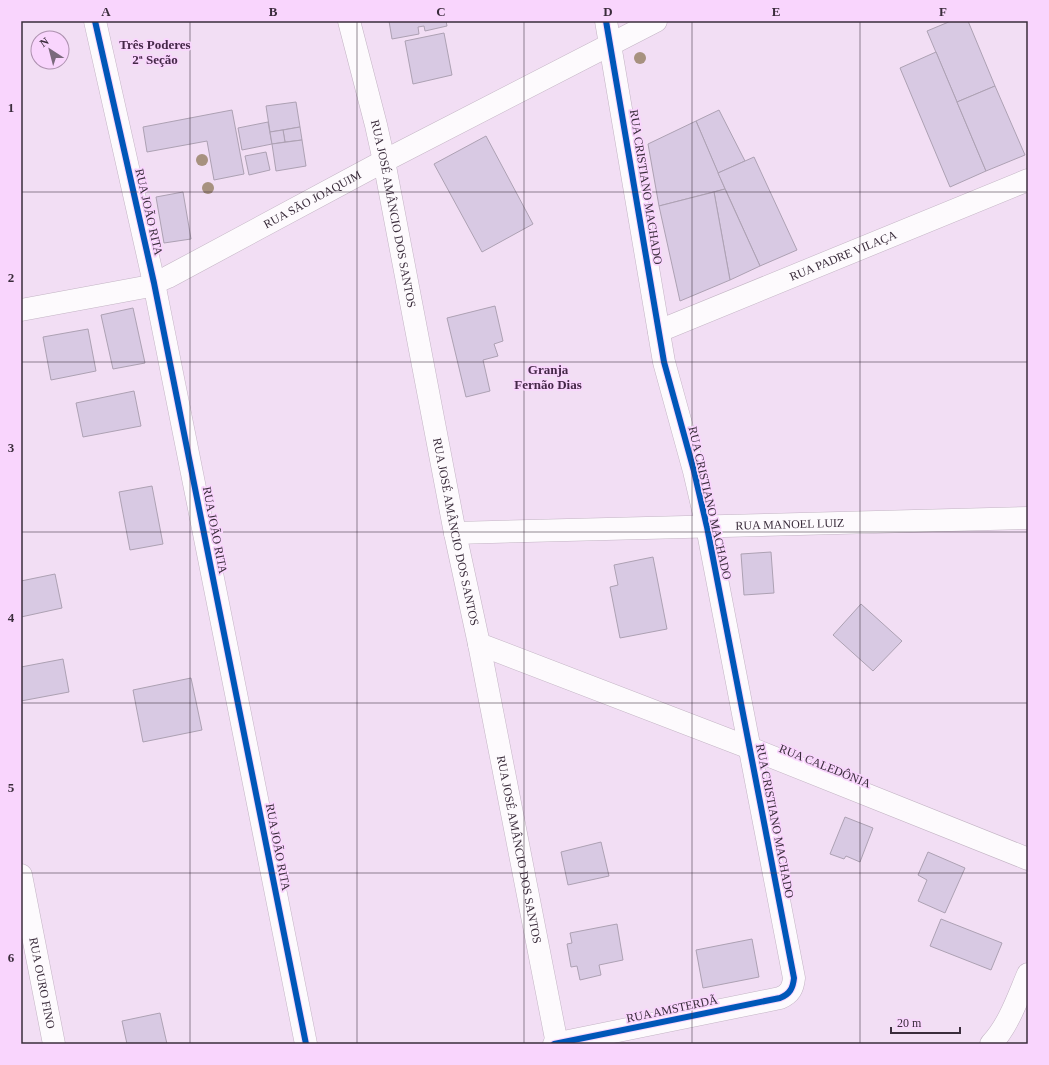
<svg xmlns="http://www.w3.org/2000/svg" width="1049" height="1065" font-family="'Times New Roman',serif">
  <rect width="100%" height="100%" fill="#f2def4"/>
  <g fill="#d8c9e3" stroke="#ada1b3">
    <polygon points="389,21 446,21 447,26 425,31 424,26 418,27 419,34 392,39"/>
    <polygon points="951,21 968,21 995,86 957,102 927,31"/>
    <polygon points="444,33 452,75 413,84 405,41"/>
    <polygon points="936,52 986,171 950,187 900,68"/>
    <polygon points="995,86 1025,155 986,171 957,102"/>
    <polygon points="296,102 300,127 270,132 266,106"/>
    <polygon points="232,110 244,174 214,180 207,141 147,152 143,127"/>
    <polygon points="719,110 745,161 718,173 696,121"/>
    <polygon points="696,121 725,189 659,206 648,144"/>
    <polygon points="268,122 272,144 242,150 238,128"/>
    <polygon points="300,127 302,140 285,142 283,130"/>
    <polygon points="283,130 285,142 272,144 270,132"/>
    <polygon points="486,136 533,224 482,252 434,164"/>
    <polygon points="302,140 306,166 276,171 272,144"/>
    <polygon points="266,152 270,170 249,175 245,156"/>
    <polygon points="754,157 797,250 760,266 718,173"/>
    <polygon points="725,189 760,266 730,280 714,192"/>
    <polygon points="183,192 191,239 164,243 156,197"/>
    <polygon points="714,192 730,280 680,301 659,206"/>
    <polygon points="495,306 503,341 494,344 498,356 483,360 490,391 466,397 447,318"/>
    <polygon points="133,308 145,363 113,369 101,315"/>
    <polygon points="88,329 96,371 51,380 43,337"/>
    <polygon points="134,391 141,426 83,437 76,403"/>
    <polygon points="152,486 163,544 130,550 119,492"/>
    <polygon points="771,552 774,593 744,595 741,554"/>
    <polygon points="653,557 667,629 620,638 610,587 618,585 614,565"/>
    <polygon points="55,574 62,608 21,617 21,581"/>
    <polygon points="861,604 902,641 873,671 833,635"/>
    <polygon points="63,659 69,692 21,701 21,667"/>
    <polygon points="191,678 202,730 143,742 133,690"/>
    <polygon points="845,817 873,828 860,862 846,856 844,859 830,854"/>
    <polygon points="601,842 609,876 568,885 561,852"/>
    <polygon points="928,852 965,868 945,913 918,901 927,880 918,875"/>
    <polygon points="941,919 1002,943 991,970 930,946"/>
    <polygon points="617,924 623,960 599,965 601,975 580,980 577,966 571,967 567,944 572,943 570,933"/>
    <polygon points="752,939 759,977 703,988 696,950"/>
    <polygon points="160,1013 167,1044 127,1044 122,1021"/>
  </g>
  <g fill="none" stroke-linecap="round" stroke-linejoin="round">
    <defs>
      <g id="minor">
        <polyline points="95,21 154,283 306,1044"/>
        <path id="s1" d="M349,21L376,125L384,161L455,533L479,644L557,1044"/>
        <path id="s2" d="M21,310L145,287L168,277L384,161L656,21"/>
        <path id="s3" d="M659,331L1028,180"/>
        <path id="s4" d="M455,533L1028,518"/>
        <polyline points="479,644 750,748 1028,859"/>
        <path id="s5" d="M21,875L54,1044"/>
        <path d="M554,1044L780,998C790,994 793,988 794,978L707,527L694,471L664,362L606,21"/>
        <path d="M991,1044C1009,1025 1018,997 1028,974"/>
      </g>
    </defs>
    <use href="#minor" stroke="#c3b4c4" stroke-width="23"/>
    <use href="#minor" stroke="#fdfafd" stroke-width="22"/>
    <defs>
      <g id="cycleway">
        <polyline points="95,21 154,283 306,1044"/>
        <path d="M554,1044L780,998C790,994 793,988 794,978L707,527L694,471L664,362L606,21"/>
      </g>
    </defs>
    <use href="#cycleway" stroke="#f9d5fd" stroke-width="8"/>
    <use href="#cycleway" stroke="#0057b8" stroke-width="6"/>
  </g>
  <g fill="#a7917f">
    <circle cx="640" cy="58" r="6"/>
    <circle cx="202" cy="160" r="6"/>
    <circle cx="208" cy="188" r="6"/>
  </g>
  <path fill="none" stroke="#3a2c3b" stroke-width="1" stroke-opacity="0.55" d="M190,21V1044M357,21V1044M524,21V1044M692,21V1044M860,21V1044M21,192H1028M21,362H1028M21,532H1028M21,703H1028M21,873H1028"/>
  <g text-anchor="middle" dominant-baseline="central" stroke-width="3.5" stroke-linejoin="round" paint-order="stroke">
    <g font-size="12" fill="#3a2c3b" stroke="#f9d5fd">
      <text transform="translate(646 187) rotate(81)">RUA CRISTIANO MACHADO</text>
      <text stroke="none"><textPath href="#s2" startOffset="315">RUA SÃO JOAQUIM</textPath></text>
      <text transform="translate(149 212) rotate(77)">RUA JOÃO RITA</text>
      <text stroke="none"><textPath href="#s1" startOffset="198">RUA JOSÉ AMÂNCIO DOS SANTOS</textPath></text>
      <text stroke="none"><textPath href="#s3" startOffset="199">RUA PADRE VILAÇA</textPath></text>
      <text transform="translate(710 503) rotate(77)">RUA CRISTIANO MACHADO</text>
      <text stroke="none"><textPath href="#s4" startOffset="335">RUA MANOEL LUIZ</textPath></text>
      <text transform="translate(215 530) rotate(79)">RUA JOÃO RITA</text>
      <text stroke="none"><textPath href="#s1" startOffset="522">RUA JOSÉ AMÂNCIO DOS SANTOS</textPath></text>
      <text transform="translate(825 766) rotate(22)">RUA CALEDÔNIA</text>
      <text transform="translate(775 821) rotate(79)">RUA CRISTIANO MACHADO</text>
      <text transform="translate(278 847) rotate(79)">RUA JOÃO RITA</text>
      <text stroke="none"><textPath href="#s1" startOffset="846">RUA JOSÉ AMÂNCIO DOS SANTOS</textPath></text>
      <text stroke="none"><textPath href="#s5" startOffset="110">RUA OURO FINO</textPath></text>
      <text transform="translate(672 1009) rotate(-12)">RUA AMSTERDÃ</text>
    </g>
    <g font-size="13" font-weight="bold" fill="#452848" stroke="#f9d5fd">
      <text x="155" y="44">Três Poderes<tspan x="155" dy="15">2ª Seção</tspan></text>
      <text x="548" y="369">Granja<tspan x="548" dy="15">Fernão Dias</tspan></text>
    </g>
  </g>
  <rect width="1049" height="1065" fill="none" stroke="#f9d5fd" stroke-width="44"/>
  <g transform="translate(50 50) rotate(324)"><circle r="19" fill="#f9d5fd" stroke="#ad91af"/>
  <path d="M0-3L7 15L0 10L-7 15Z" fill="#7a6a7c"/>
  <text y="-6" font-size="11" font-weight="bold" text-anchor="middle" fill="#3a2c3b">N</text>
  </g>
  <path d="M891 1027v6h69v-6" fill="none" stroke="#3a2c3b" stroke-width="2"/>
  <text x="897" y="1027" font-size="12" fill="#3a2c3b" stroke="#f9d5fd" stroke-width="3" paint-order="stroke">20 m</text>
  <rect x="22" y="22" width="1005" height="1021" fill="none" stroke="#3a2c3b" stroke-width="1.5"/>
  <g font-size="13" text-anchor="middle" font-weight="bold" fill="#3a2c3b">
    <text x="106" y="16">A</text>
    <text x="273" y="16">B</text>
    <text x="441" y="16">C</text>
    <text x="608" y="16">D</text>
    <text x="776" y="16">E</text>
    <text x="943" y="16">F</text>
    <text x="11" y="112">1</text>
    <text x="11" y="282">2</text>
    <text x="11" y="452">3</text>
    <text x="11" y="622">4</text>
    <text x="11" y="792">5</text>
    <text x="11" y="962">6</text>
  </g>
</svg>
